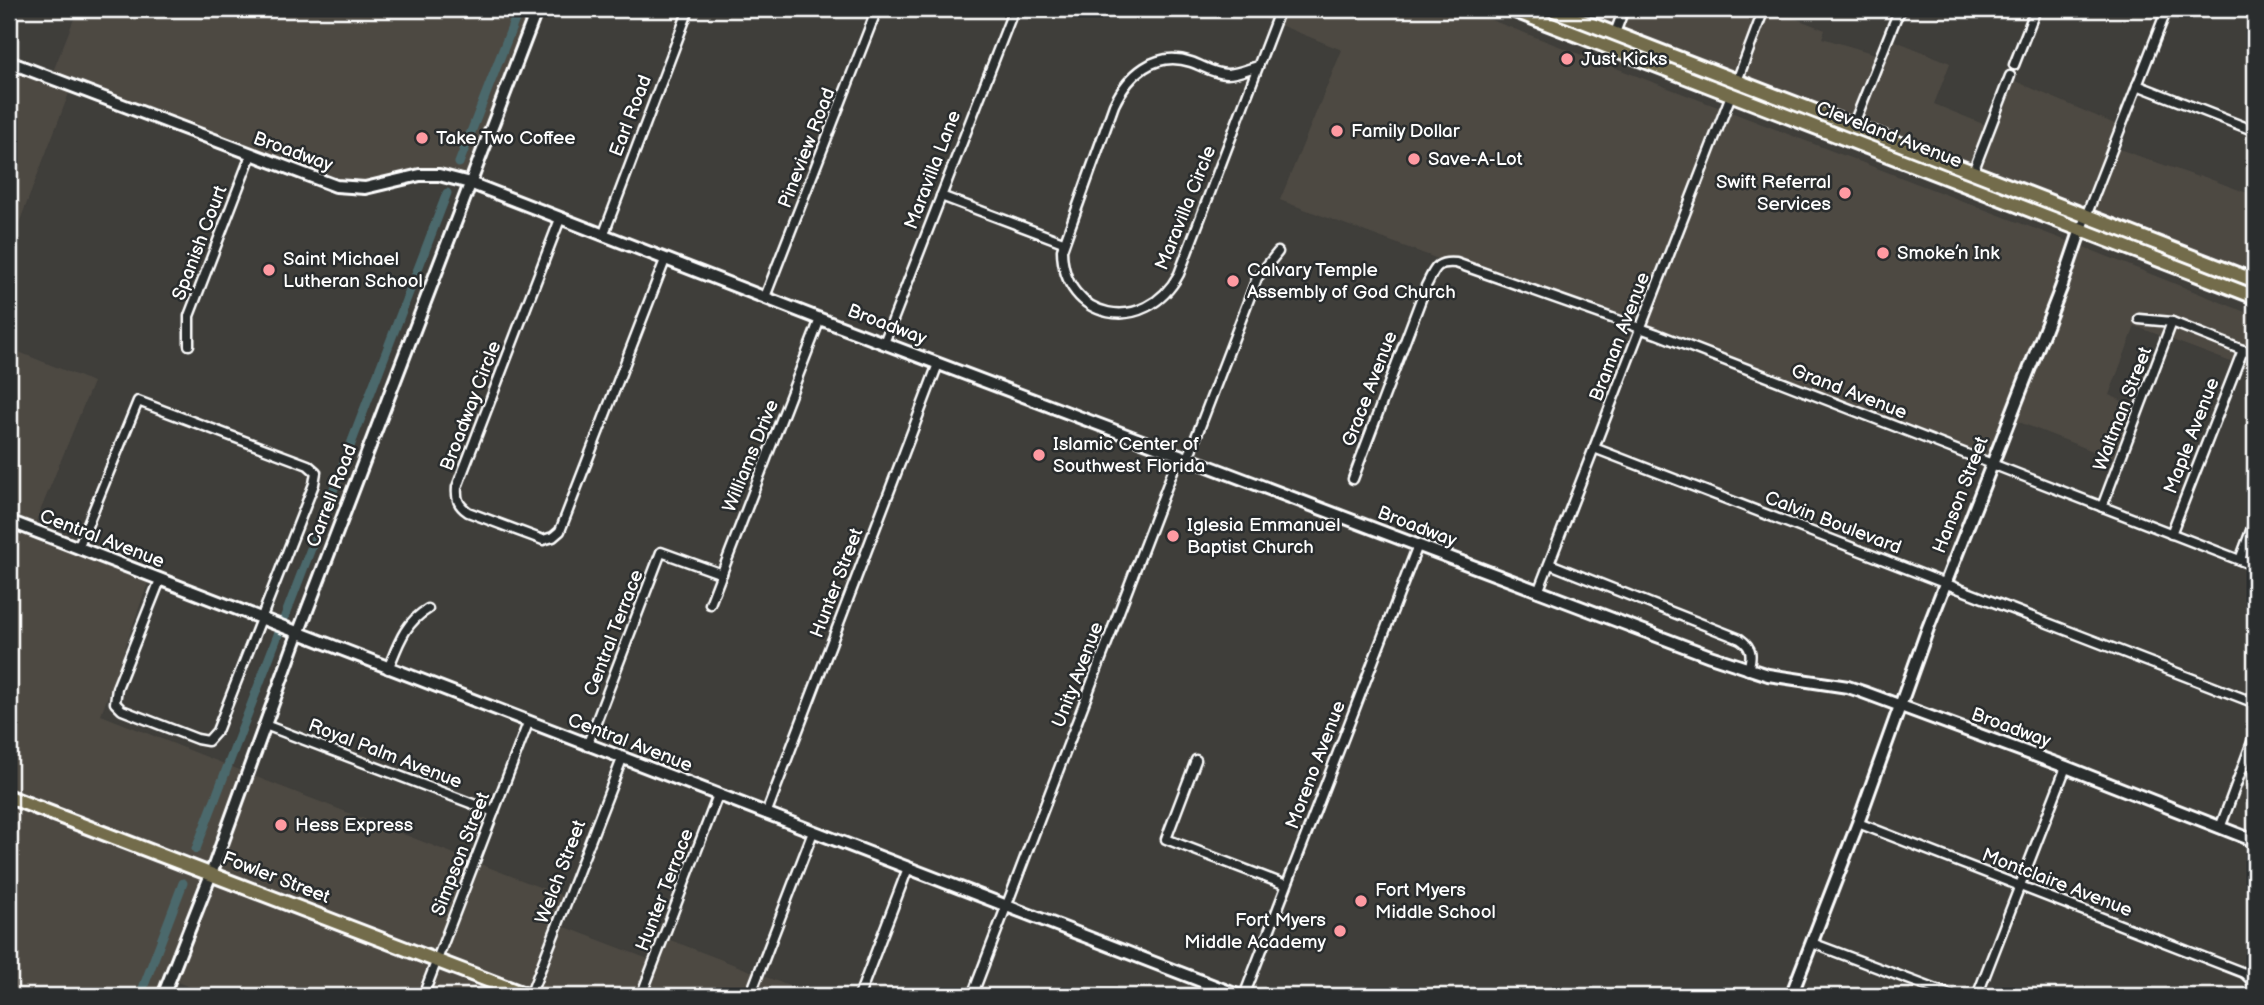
<svg xmlns="http://www.w3.org/2000/svg" width="2264" height="1005" font-family="'Balsamiq Sans',sans-serif">
  <rect width="100%" height="100%" fill="#3f3e3a"/>
  <filter id="ink" filterUnits="userSpaceOnUse"><feTurbulence type="fractalNoise" baseFrequency=".0143" numOctaves="2"/><feDisplacementMap in="SourceGraphic" scale="14" xChannelSelector="R" yChannelSelector="G"/><feConvolveMatrix kernelMatrix="1 2 1 2 8 2 1 2 1" color-interpolation-filters="sRGB"/></filter>
  <g filter="url(#ink)">
    <g fill="#4e4a43">
      <polygon points="78,9 532,9 466,178 420,170 364,183 336,182 52,74"/>
      <polygon points="1240,9 1462,9 2072,243 1985,468 1721,366 1723,361 1520,285 1517,292 1441,260 1280,200 1342,50"/>
      <polygon points="1563,9 1771,9 1825,30 1822,38 1885,57 1891,39 1950,63 1934,104 1995,129 2015,81 2124,128 2116,148 2198,177 2199,175 2255,196 2255,278"/>
      <polygon points="9,69 47,85 48,82 159,124 69,93 9,249"/>
      <polygon points="2081,246 2255,316 2255,371 2135,326 2109,395 2145,411 2126,464 2014,420"/>
      <polygon points="9,348 93,382 34,526 9,517"/>
      <polygon points="9,526 149,580 101,715 242,771 208,869 9,793"/>
      <polygon points="251,775 570,899 560,925 656,962 665,938 815,996 541,996 217,872"/>
      <polygon points="9,802 205,877 158,996 9,996"/>
      <polygon points="214,880 516,996 216,996 174,981"/>
    </g>
    <g fill="none" stroke-linecap="round" stroke-linejoin="round">
      <g stroke="#4b696c" stroke-width="9">
        <polyline points="459,163 519,9"/>
        <polyline points="196,849 447,193"/>
        <polyline points="140,996 183,883"/>
      </g>
      <defs>
        <g id="minor">
          <polyline points="1615,33 1624,9"/>
          <polyline points="2014,65 2036,9"/>
          <path d="M1258,66C1248,69 1237,74 1227,74C1214,74 1203,66 1191,62C1155,50 1128,75 1114,105L1062,250C1063,321 1145,337 1179,274L1280,9"/>
          <polyline points="1737,81 1764,9"/>
          <polyline points="2137,85 2255,131"/>
          <polyline points="1853,126 1896,18 1902,9"/>
          <polyline points="1973,172 2010,76"/>
          <polyline points="941,196 1063,242"/>
          <path d="M560,219L457,487C456,499 458,505 468,512L543,540L553,537L560,531L665,260"/>
          <polyline points="2081,229 2167,9"/>
          <polyline points="603,236 689,9"/>
          <polyline points="765,297 877,9"/>
          <polyline points="2139,319 2172,322 2255,355"/>
          <polyline points="884,343 1014,9"/>
          <polyline points="189,345 189,316 251,155"/>
          <polyline points="1594,448 2255,703"/>
          <polyline points="1188,458 1257,278 1278,252"/>
          <path d="M1353,479L1426,286C1435,269 1435,261 1456,263L1657,334L2255,566"/>
          <polyline points="2102,507 2172,322"/>
          <polyline points="2171,534 2243,350"/>
          <polyline points="78,548 138,401 308,465 316,472 314,484 217,731 208,741 197,739 122,710 115,703 117,688 160,580"/>
          <polyline points="2240,560 2255,520"/>
          <path d="M1550,564L1740,639C1753,648 1752,656 1748,670"/>
          <polyline points="1538,592 1731,95"/>
          <polyline points="710,604 820,319"/>
          <path d="M388,669C398,645 404,623 428,609"/>
          <polyline points="265,725 494,812"/>
          <polyline points="587,746 661,552 722,574"/>
          <polyline points="1196,760 1166,839 1286,885"/>
          <polyline points="766,814 938,364"/>
          <polyline points="1858,823 2244,973"/>
          <polyline points="2220,828 2255,734"/>
          <polyline points="1812,943 1953,996"/>
          <polyline points="2255,971 2244,973 2255,984"/>
          <polyline points="423,996 528,723"/>
          <polyline points="530,996 622,759"/>
          <polyline points="641,996 718,795"/>
          <polyline points="750,996 813,832"/>
          <polyline points="859,996 908,868"/>
          <polyline points="972,996 1179,455"/>
          <polyline points="1244,996 1418,545"/>
          <polyline points="1977,996 2066,767"/>
        </g>
        <g id="tertiary">
          <polyline points="9,62 336,186 365,188 420,175 439,175 470,183 820,319 1710,656 1768,675 1848,687 1863,692 2066,767 2255,841"/>
          <polyline points="9,521 1240,996"/>
          <polyline points="163,996 211,874 298,634 537,9"/>
          <polyline points="1791,996 1858,823 1928,628 2061,288 2081,229"/>
        </g>
        <g id="primary">
          <polyline points="1510,9 2255,297"/>
          <polyline points="1551,9 2255,281"/>
          <polyline points="9,797 529,996"/>
        </g>
      </defs>
      <use href="#minor" stroke="#fff" stroke-width="13"/>
      <use href="#tertiary" stroke="#fff" stroke-width="16"/>
      <use href="#primary" stroke="#fff" stroke-width="18"/>
      <use href="#minor" stroke="#2a2d2e" stroke-width="8"/>
      <use href="#tertiary" stroke="#2a2d2e" stroke-width="10"/>
      <use href="#primary" stroke="#736c4b" stroke-width="12"/>
    </g>
  </g>
  <g fill="#ff9aa2" stroke="#2a2d2e" stroke-width="2.5">
    <circle cx="1567" cy="59" r="7"/>
    <circle cx="1337" cy="131" r="7"/>
    <circle cx="422" cy="138" r="7"/>
    <circle cx="1414" cy="159" r="7"/>
    <circle cx="1845" cy="193" r="7"/>
    <circle cx="1883" cy="253" r="7"/>
    <circle cx="269" cy="270" r="7"/>
    <circle cx="1233" cy="281" r="7"/>
    <circle cx="1039" cy="455" r="7"/>
    <circle cx="1173" cy="536" r="7"/>
    <circle cx="281" cy="825" r="7"/>
    <circle cx="1361" cy="901" r="7"/>
    <circle cx="1340" cy="931" r="7"/>
  </g>
  <g text-anchor="middle" dominant-baseline="central" stroke-width="5" stroke-linejoin="round" paint-order="stroke">
    <g font-size="19" fill="#fff" stroke="#2a2d2e" text-anchor="start">
      <text x="1581" y="59">Just Kicks</text>
      <text x="1351" y="131">Family Dollar</text>
      <text x="436" y="138">Take Two Coffee</text>
      <text x="1428" y="159">Save-A-Lot</text>
      <text x="1831" y="182" text-anchor="end">Swift Referral<tspan x="1831" dy="22">Services</tspan></text>
      <text x="1897" y="253">Smoke’n Ink</text>
      <text x="283" y="259">Saint Michael<tspan x="283" dy="22">Lutheran School</tspan></text>
      <text x="1247" y="270">Calvary Temple<tspan x="1247" dy="22">Assembly of God Church</tspan></text>
      <text x="1053" y="444">Islamic Center of<tspan x="1053" dy="22">Southwest Florida</tspan></text>
      <text x="1187" y="525">Iglesia Emmanuel<tspan x="1187" dy="22">Baptist Church</tspan></text>
      <text x="295" y="825">Hess Express</text>
      <text x="1375" y="890">Fort Myers<tspan x="1375" dy="22">Middle School</tspan></text>
      <text x="1326" y="920" text-anchor="end">Fort Myers<tspan x="1326" dy="22">Middle Academy</tspan></text>
    </g>
    <g font-size="19" fill="#fff" stroke="#2a2d2e">
      <text transform="translate(631 116) rotate(-69)">Earl Road</text>
      <text transform="translate(1889 135) rotate(21)">Cleveland Avenue</text>
      <text transform="translate(807 148) rotate(-69)">Pineview Road</text>
      <text transform="translate(293 152) rotate(20)">Broadway</text>
      <text transform="translate(933 170) rotate(-69)">Maravilla Lane</text>
      <text transform="translate(1186 208) rotate(-68)">Maravilla Circle</text>
      <text transform="translate(200 243) rotate(-69)">Spanish Court</text>
      <text transform="translate(887 325) rotate(21)">Broadway</text>
      <text transform="translate(1620 337) rotate(-69)">Braman Avenue</text>
      <text transform="translate(1370 389) rotate(-69)">Grace Avenue</text>
      <text transform="translate(1849 392) rotate(21)">Grand Avenue</text>
      <text transform="translate(471 406) rotate(-69)">Broadway Circle</text>
      <text transform="translate(2123 409) rotate(-69)">Waltman Street</text>
      <text transform="translate(2192 436) rotate(-69)">Maple Avenue</text>
      <text transform="translate(751 456) rotate(-68)">Williams Drive</text>
      <text transform="translate(1961 495) rotate(-69)">Hanson Street</text>
      <text transform="translate(332 496) rotate(-69)">Carrell Road</text>
      <text transform="translate(1833 523) rotate(21)">Calvin Boulevard</text>
      <text transform="translate(1417 527) rotate(21)">Broadway</text>
      <text transform="translate(102 539) rotate(21)">Central Avenue</text>
      <text transform="translate(837 583) rotate(-69)">Hunter Street</text>
      <text transform="translate(614 633) rotate(-69)">Central Terrace</text>
      <text transform="translate(1078 675) rotate(-69)">Unity Avenue</text>
      <text transform="translate(2011 728) rotate(20)">Broadway</text>
      <text transform="translate(630 743) rotate(21)">Central Avenue</text>
      <text transform="translate(385 754) rotate(21)">Royal Palm Avenue</text>
      <text transform="translate(1316 765) rotate(-69)">Moreno Avenue</text>
      <text transform="translate(461 854) rotate(-69)">Simpson Street</text>
      <text transform="translate(561 872) rotate(-69)">Welch Street</text>
      <text transform="translate(276 878) rotate(21)">Fowler Street</text>
      <text transform="translate(2057 883) rotate(21)">Montclaire Avenue</text>
      <text transform="translate(665 890) rotate(-69)">Hunter Terrace</text>
    </g>
  </g>
  <rect width="2264" height="1005" fill="none" stroke="#2a2d2e" stroke-width="35"/>
  <rect x="18" y="18" width="2229" height="970" fill="none" stroke="#fff" stroke-width="2.5" filter="url(#ink)"/>
</svg>
